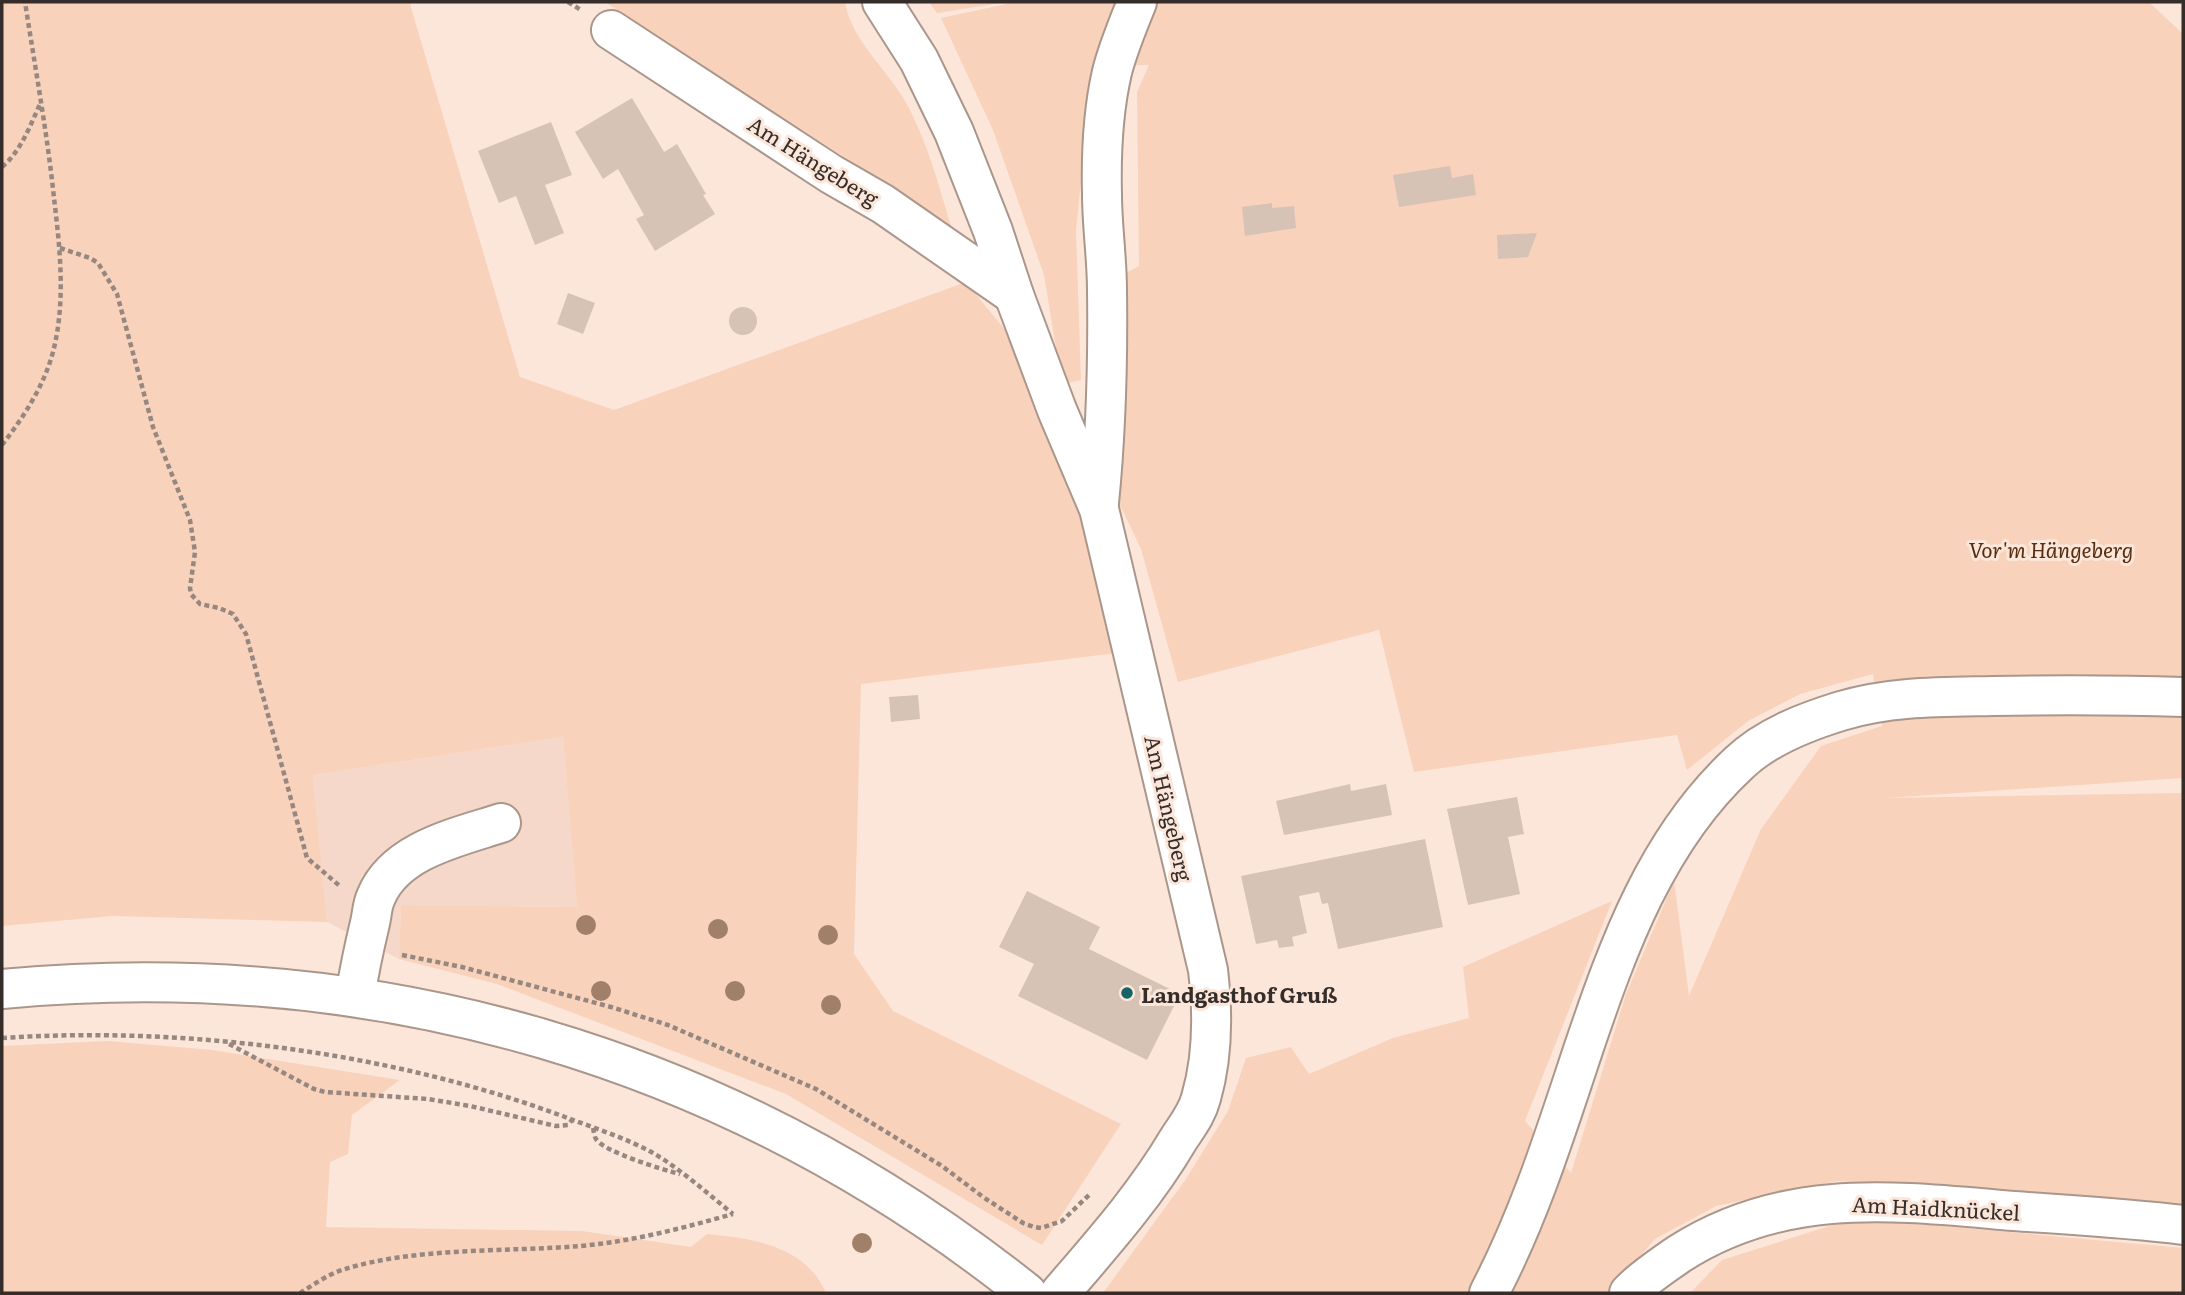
<svg xmlns="http://www.w3.org/2000/svg" width="2185" height="1295" font-family="Literata,serif">
  <rect width="100%" height="100%" fill="#fce6da"/>
  <polygon fill="#f5d8c9" points="563,737 577,907 401,905 399,959 327,922 313,775"/>
  <g fill="#f9d2bb">
    <polygon points="2,2 414,2 410,4 520,377 614,410 966,282 1010,336 1087,503 1125,652 861,684 854,954 893,1011 1121,1124 1042,1245 786,1094 497,984 399,959 401,905 577,907 563,737 313,775 327,922 112,916 2,926"/>
    <path d="M605,2H845C852,43 890,71 909,108C928,145 939,186 951,226Z"/>
    <polygon points="929,2 1008,2 937,13"/>
    <polygon points="1016,2 2149,2 2183,34 2183,778 1885,798 2183,793 2183,1206 1838,1181 1716,1206 1655,1239 1607,1293 1103,1293 1186,1179 1228,1111 1246,1058 1291,1047 1309,1074 1393,1038 1469,1018 1463,967 1612,901 1525,1121 1571,1173 1626,994 1674,881 1689,996 1761,829 1821,746 1882,726 1873,674 1800,694 1748,721 1687,770 1677,735 1414,772 1379,630 1178,682 1141,549 1120,505 1122,275 1139,266 1137,92 1149,65 1133,65 1137,39 1103,37 1088,110 1076,231 1081,380 1062,384 1044,275 993,130 941,18"/>
    <path d="M108,1041L212,1050L400,1080L352,1115L348,1154L330,1162L326,1227L582,1231L691,1247L707,1234C752,1238 806,1246 826,1293H2V1046Z"/>
    <polygon points="1855,1218 2183,1248 2183,1293 1690,1293 1722,1260"/>
  </g>
  <g fill="#d7c2b6">
    <polygon points="632,98 664,152 677,144 706,194 703,195 715,214 655,251 636,219 644,215 622,176 618,169 603,179 575,132"/>
    <polygon points="551,122 572,175 545,185 564,233 535,245 516,196 499,203 478,151"/>
    <polygon points="1450,166 1452,178 1473,174 1476,195 1399,207 1393,175"/>
    <polygon points="1272,203 1272,208 1294,206 1296,228 1245,236 1242,207"/>
    <polygon points="1537,233 1528,257 1498,259 1497,235"/>
    <polygon points="568,293 595,303 583,334 557,324"/>
    <circle cx="743" cy="321" r="14"/>
    <polygon points="918,695 920,719 891,722 889,697"/>
    <polygon points="1350,784 1351,791 1386,784 1392,815 1284,835 1276,801"/>
    <polygon points="1517,797 1524,834 1508,837 1520,894 1468,905 1447,809"/>
    <polygon points="1425,839 1443,927 1338,949 1328,903 1322,904 1319,892 1299,896 1307,933 1292,937 1294,946 1279,948 1277,940 1256,944 1241,876"/>
    <polygon points="1027,891 1100,927 1089,949 1180,994 1147,1060 1018,996 1034,964 999,947"/>
  </g>
  <g fill="none" stroke-linecap="round" stroke-linejoin="round">
    <defs>
      <g id="minor">
        <path d="M882,2L919,60L954,132L993,231L1014,295L1057,410L1099,509L1208,970C1213,1012 1213,1057 1201,1098C1197,1114 1187,1126 1178,1140C1145,1196 1102,1244 1060,1293"/>
        <polyline points="611,30 831,174 883,204 1014,295"/>
        <path d="M1099,503C1106,432 1108,361 1107,290C1107,258 1102,226 1102,194C1101,154 1103,111 1112,72C1118,48 1128,25 1137,2"/>
        <path d="M355,997C359,972 364,948 370,923C372,915 372,905 376,897C395,850 458,837 501,823"/>
        <path d="M1629,1293C1643,1278 1662,1266 1679,1254C1785,1186 1895,1201 2014,1211C2070,1215 2127,1218 2183,1225"/>
      </g>
      <g id="major">
        <path d="M2,989C379,954 731,1057 1027,1293"/>
        <path d="M1489,1293C1530,1215 1556,1131 1584,1047C1619,944 1657,839 1739,763C1766,737 1805,722 1841,711C1891,696 1942,697 1993,696C2057,695 2120,695 2183,697"/>
      </g>
    </defs>
    <use href="#minor" stroke="#aa968b" stroke-width="42"/>
    <use href="#major" stroke="#aa968b" stroke-width="42"/>
    <g stroke="#968780" stroke-width="4.5" stroke-dasharray="5 3.5" stroke-linecap="butt">
      <polyline points="568,2 581,10"/>
      <path d="M2,167C21,151 30,126 40,104"/>
      <polyline points="60,248 90,258 98,263 117,294 153,427 190,520 195,552 190,588 191,594 200,604 219,608 233,614 246,634 307,858 341,887"/>
      <path d="M2,445C23,418 44,386 53,352C66,302 60,248 54,198C47,132 35,67 25,2"/>
      <polyline points="402,955 462,967 611,1007 668,1025 816,1089 942,1166 983,1197 1023,1223 1034,1227 1041,1228 1062,1221 1091,1193"/>
      <path d="M2,1038C187,1026 391,1052 565,1117C594,1128 626,1138 653,1153C682,1170 708,1194 733,1214"/>
      <polyline points="229,1044 314,1089 325,1092 428,1099 470,1106 556,1126 568,1125 572,1120"/>
      <path d="M593,1128C594,1132 594,1136 596,1139C604,1152 664,1170 680,1174"/>
      <path d="M300,1293C313,1285 327,1275 342,1270C413,1247 507,1252 581,1246C634,1241 683,1228 733,1214"/>
    </g>
    <use href="#minor" stroke="#fff" stroke-width="38"/>
    <use href="#major" stroke="#fff" stroke-width="38"/>
  </g>
  <g fill="#a1806a">
    <circle cx="586" cy="925" r="10"/>
    <circle cx="718" cy="929" r="10"/>
    <circle cx="828" cy="935" r="10"/>
    <circle cx="601" cy="991" r="10"/>
    <circle cx="735" cy="991" r="10"/>
    <circle cx="831" cy="1005" r="10"/>
    <circle cx="862" cy="1243" r="10"/>
  </g>
  <circle fill="#136367" stroke="#fce6da" stroke-width="2.5" cx="1127" cy="993" r="7"/>
  <g text-anchor="middle" dominant-baseline="central" stroke-width="6" stroke-linejoin="round" paint-order="stroke">
    <g font-size="21" fill="#352d29" stroke="#fce6da">
      <text transform="translate(814 160) rotate(32)">Am Hängeberg</text>
      <text transform="translate(1170 808) rotate(77)">Am Hängeberg</text>
      <text transform="translate(1936 1207) rotate(3)">Am Haidknückel</text>
    </g>
    <g font-size="21" font-style="italic" fill="#572c0f" stroke="#fce6da">
      <text x="2051" y="548">Vor'm Hängeberg</text>
    </g>
    <g font-size="21" font-weight="bold" fill="#352d29" stroke="#fce6da" text-anchor="start">
      <text x="1141" y="993">Landgasthof Gruß</text>
    </g>
  </g>
  <rect width="2185" height="1295" fill="none" stroke="#352d29" stroke-width="7"/>
</svg>
